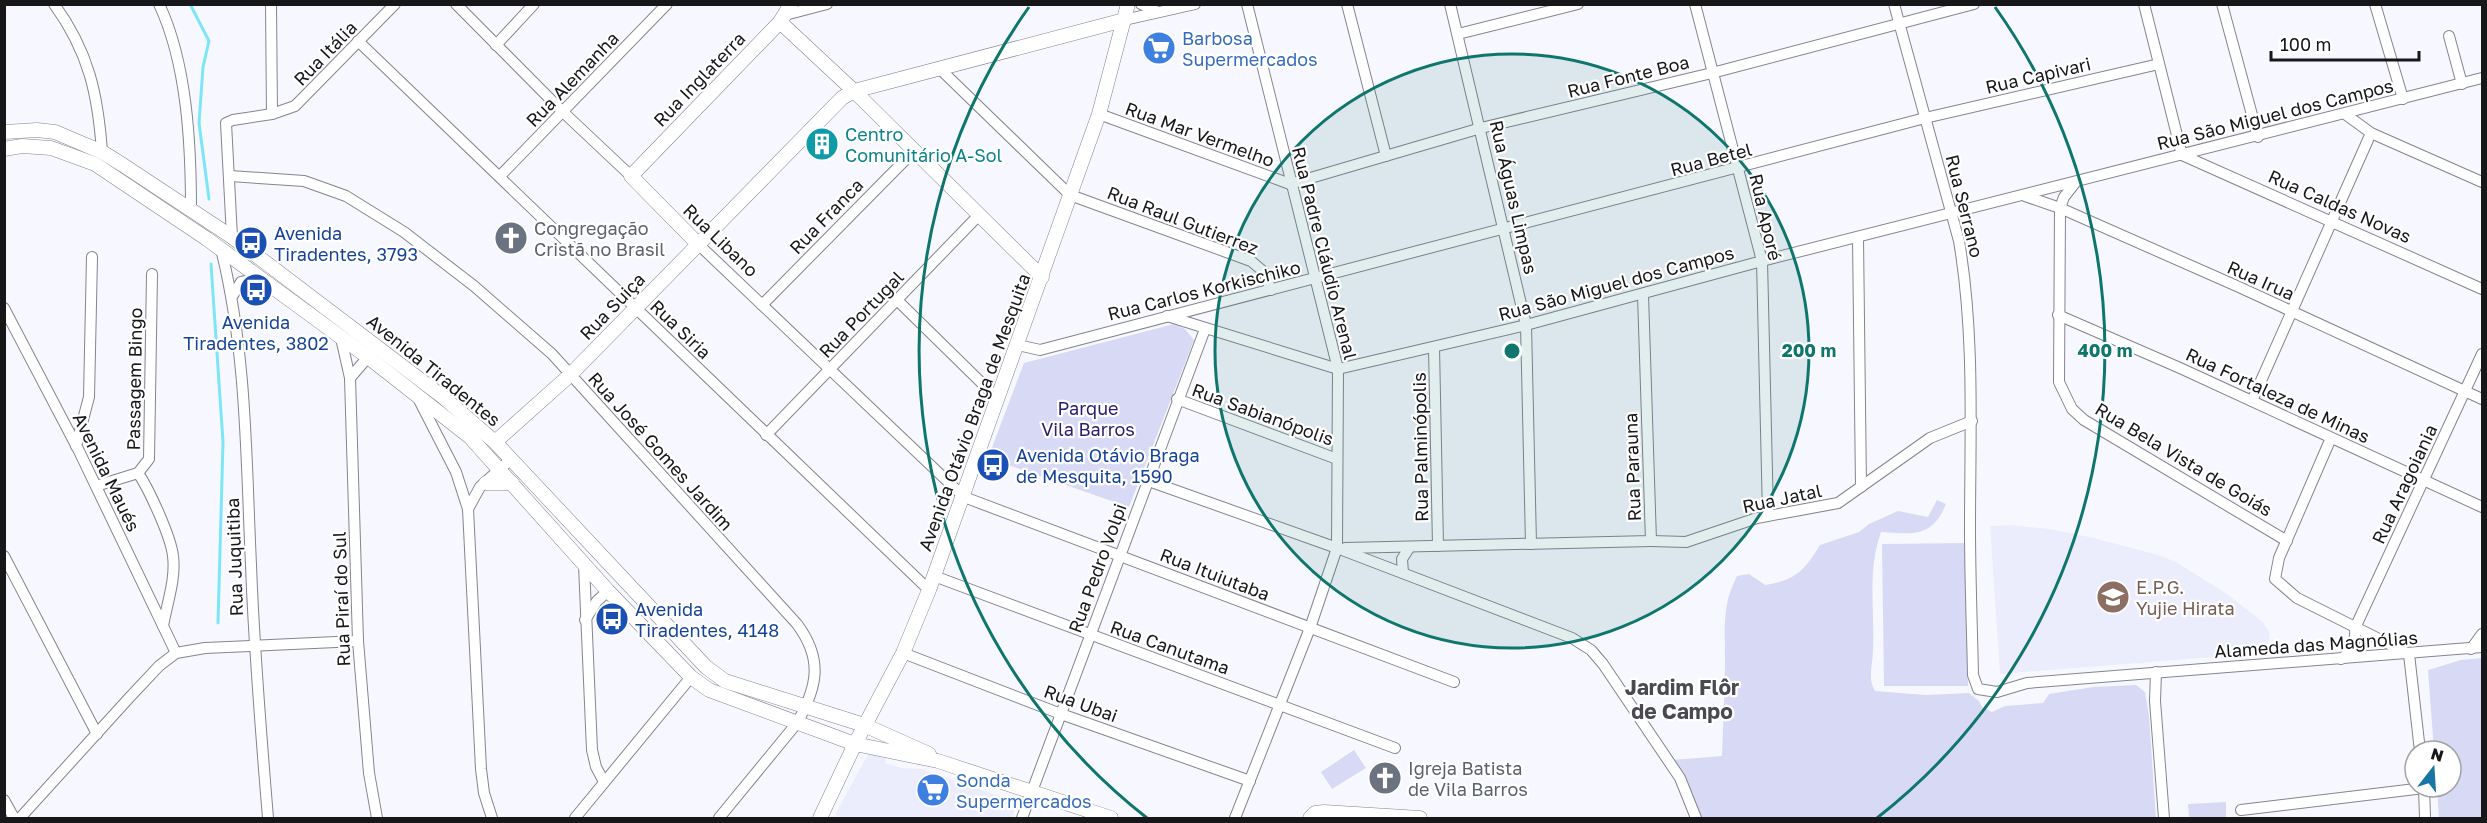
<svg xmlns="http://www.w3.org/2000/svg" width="2487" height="823" font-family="'Golos Text',sans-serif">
  <rect width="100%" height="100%" fill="#f7f8ff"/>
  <g fill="#ebedfd">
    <polygon points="2010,525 2050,529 2094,538 2158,555 2176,562 2227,594 2263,622 2270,634 2267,647 2251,654 2000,674 1990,526"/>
    <polygon points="872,754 886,757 885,763 901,768 922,769 1016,802 1013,818 844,818 835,815 867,756"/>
  </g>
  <g fill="#d8daf5">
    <polygon points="1174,324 1185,329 1194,340 1129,507 988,458 1024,363"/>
    <path d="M1937,500L1946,504C1932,538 1914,534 1881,532C1867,571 1875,610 1873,650C1873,665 1867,677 1875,691L1926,695L1969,693L1979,701L1982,707L1992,712L2005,706L2043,703L2049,694L2093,687L2136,685L2145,692L2149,716L2156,818H1702L1672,760L1722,756C1723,723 1725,690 1725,658C1725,628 1722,604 1737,576L1749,574L1765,585C1796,580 1804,571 1820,545L1859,532L1869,524L1898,511L1928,517Z"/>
    <polygon points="1966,543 1968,686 1884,686 1882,544"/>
    <polygon points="2482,658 2482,818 2439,818 2437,787 2451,787 2451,751 2434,751 2428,670 2461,660"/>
    <polygon points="1354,750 1366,768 1332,789 1321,772"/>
    <polygon points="2226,802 2226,818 2189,818 2188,804"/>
  </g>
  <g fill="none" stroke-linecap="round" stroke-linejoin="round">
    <g stroke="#7de5f8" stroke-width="3">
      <polyline points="190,4 209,41 203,67 199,123 209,199"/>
      <polyline points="211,264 223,442 218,623"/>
    </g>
    <defs>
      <g id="street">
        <path d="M54,4C89,52 98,95 102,152"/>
        <path d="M159,4C187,63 191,144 191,209"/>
        <polyline points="271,4 272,114"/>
        <polyline points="456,4 563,112 631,176"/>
        <polyline points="1141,4 1158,12"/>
        <polyline points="1347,4 1386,156"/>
        <polyline points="1450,4 1526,325 1531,544"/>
        <polyline points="1695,4 1762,261 1768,515"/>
        <path d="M1894,4L1959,241C1975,335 1970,433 1970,528C1970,577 1972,626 1973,675L1978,689L1997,692L2027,683L2482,647"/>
        <polyline points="2144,4 2182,155"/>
        <polyline points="2222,4 2258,137"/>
        <polyline points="2375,4 2403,99"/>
        <polyline points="785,15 827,4"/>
        <polyline points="1124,20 1195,4"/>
        <polyline points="1458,34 1578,4"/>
        <polyline points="2449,36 2462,84"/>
        <polyline points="358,41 929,590"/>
        <polyline points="496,45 534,4"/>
        <polyline points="940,69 1070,195 1251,261 1264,272 1271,290"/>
        <polyline points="1099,114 1290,184"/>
        <polyline points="2345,114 2371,133 2482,182"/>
        <polyline points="2182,155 2482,289"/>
        <path d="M230,176L304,181L346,196L404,232L474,286L552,354L797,624C823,659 818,686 797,723L719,818"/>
        <polyline points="500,176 667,4"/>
        <polyline points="2075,183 2064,197 2060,208 2059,382 2072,409 2084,420 2287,541"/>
        <polyline points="1290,184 1481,128 1712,73 1974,4"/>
        <polyline points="2025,196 2060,208 2239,287 2482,399"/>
        <polyline points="232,237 226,123 233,120 272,114 295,106 395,4"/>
        <polyline points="1858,238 1861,487"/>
        <polyline points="697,243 964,497 1454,682"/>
        <path d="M221,249C247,353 246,459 251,565C254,650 261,734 268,818"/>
        <polyline points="233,295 241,282 261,278"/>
        <polyline points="898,301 998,399"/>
        <polyline points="762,305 914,151"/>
        <polyline points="4,308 79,451 176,653"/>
        <polyline points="2058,315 2180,368 2482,507"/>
        <polyline points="1167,316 1338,369 1526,325 1762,261 2482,78"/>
        <polyline points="341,338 350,378 358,641 369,773 377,818"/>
        <polyline points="1018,345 1040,350 1925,118 2159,64"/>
        <polyline points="1434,347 1438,546"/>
        <polyline points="350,378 368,357"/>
        <polyline points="1177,399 1337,459"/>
        <polyline points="419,400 456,472 468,509 481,769 484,793 492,818"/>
        <polyline points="2252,401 2371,133"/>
        <polyline points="766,435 979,215"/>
        <polyline points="2331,438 2279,558 2275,579 2297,598 2409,654 2420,751"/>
        <polyline points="76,446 89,397 92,257"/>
        <path d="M138,473C149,489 171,537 173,556C176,579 167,603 163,626"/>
        <polyline points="1146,480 1337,548 1572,638 1591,650 1603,664 1680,778 1696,818"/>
        <polyline points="96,486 138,473 149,459 152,274"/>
        <polyline points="468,509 480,487 511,459"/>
        <polyline points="1651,541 1686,542 1757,518 1838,503 1930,438 1972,421"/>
        <polyline points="1345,548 1651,541 1643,295"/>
        <polyline points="4,556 97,734"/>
        <polyline points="584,565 592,750 596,767 604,782"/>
        <polyline points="1403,573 1402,559 1409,548"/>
        <polyline points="934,576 1395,748"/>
        <polyline points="585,620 597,601 608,591"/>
        <polyline points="2471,649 2482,634"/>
        <polyline points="903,653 1061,714 1250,781"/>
        <path d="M2341,659C2353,651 2356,642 2355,628L2482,354"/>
        <polyline points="2156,672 2155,701 2164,818"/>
        <polyline points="2424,787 2425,818"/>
        <polyline points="4,800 14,818"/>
        <polyline points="2241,810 2424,788"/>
        <polyline points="20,818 129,698 159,666 176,653 205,648 358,641"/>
        <polyline points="575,818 691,677"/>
        <polyline points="1022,818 1205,329"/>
        <polyline points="1235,818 1310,628 1337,548 1338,369 1247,4"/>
      </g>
      <g id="secondary">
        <polyline points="780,22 854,91 1042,277"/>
        <polyline points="4,132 37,130 55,132 102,152 123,165 232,237 443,397 495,442 706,667 725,681 864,725 929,754"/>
        <polyline points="4,149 22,146 51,148 95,164 207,239 368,357 470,437 608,591 691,677 709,690 855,744 938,761 1111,818"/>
        <polyline points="697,243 631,176 780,22 791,4"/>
        <polyline points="495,442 570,375 842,98 854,91 1124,20"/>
        <polyline points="486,483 512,483"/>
        <polyline points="820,818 855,744 903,653 929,590 1099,114 1128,4"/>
        <polyline points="1310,818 1315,813 1324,812 1420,818"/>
      </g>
    </defs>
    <use href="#street" stroke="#84858d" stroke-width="12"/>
    <use href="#secondary" stroke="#84858d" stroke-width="15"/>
    <use href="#street" stroke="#fff" stroke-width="10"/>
    <use href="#secondary" stroke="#fff" stroke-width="14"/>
  </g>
  <circle cx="1512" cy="351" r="297" fill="#0f766e" fill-opacity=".12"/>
  <g fill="none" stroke="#0f766e" stroke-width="3">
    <circle cx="1512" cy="351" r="297"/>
    <path d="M1147 818A593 593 0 0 1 1029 7M1995 7A593 593 0 0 1 1877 818"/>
  </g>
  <defs>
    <symbol id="supermarket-disc" viewBox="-11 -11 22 22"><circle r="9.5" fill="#3f7fe0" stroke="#fff"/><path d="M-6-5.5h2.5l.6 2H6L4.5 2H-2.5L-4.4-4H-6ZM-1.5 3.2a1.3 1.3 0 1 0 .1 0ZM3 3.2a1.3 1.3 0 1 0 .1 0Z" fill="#fff"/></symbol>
    <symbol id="building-disc" viewBox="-11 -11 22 22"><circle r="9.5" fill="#0f9aa8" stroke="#fff"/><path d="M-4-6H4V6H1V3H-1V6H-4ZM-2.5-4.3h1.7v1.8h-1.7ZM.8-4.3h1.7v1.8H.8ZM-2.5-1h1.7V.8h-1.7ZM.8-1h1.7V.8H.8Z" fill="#fff"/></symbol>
    <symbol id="church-disc" viewBox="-11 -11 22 22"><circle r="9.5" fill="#6b7280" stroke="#fff"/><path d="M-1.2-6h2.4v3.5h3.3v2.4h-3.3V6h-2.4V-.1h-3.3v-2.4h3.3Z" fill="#fff"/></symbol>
    <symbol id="bus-disc" viewBox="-11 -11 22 22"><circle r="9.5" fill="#1a4fb4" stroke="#fff"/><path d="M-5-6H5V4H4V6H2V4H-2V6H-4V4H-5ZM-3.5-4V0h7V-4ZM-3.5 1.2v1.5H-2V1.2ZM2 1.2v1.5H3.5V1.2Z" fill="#fff"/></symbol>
    <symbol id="school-disc" viewBox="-11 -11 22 22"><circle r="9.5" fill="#8d6e63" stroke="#fff"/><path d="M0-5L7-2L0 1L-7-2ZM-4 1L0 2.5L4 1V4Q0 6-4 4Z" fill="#fff"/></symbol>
  </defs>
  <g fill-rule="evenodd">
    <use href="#supermarket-disc" x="1140" y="29" width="38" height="38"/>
    <use href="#building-disc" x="803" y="125" width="38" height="38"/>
    <use href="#church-disc" x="492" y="219" width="38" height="38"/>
    <use href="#bus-disc" x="232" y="224" width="38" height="38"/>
    <use href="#bus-disc" x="237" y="271" width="38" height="38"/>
    <use href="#bus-disc" x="974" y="446" width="38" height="38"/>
    <use href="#school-disc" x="2094" y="578" width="38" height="38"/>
    <use href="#bus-disc" x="593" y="600" width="38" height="38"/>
    <use href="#church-disc" x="1366" y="759" width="38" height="38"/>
    <use href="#supermarket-disc" x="914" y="771" width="38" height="38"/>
  </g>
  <g text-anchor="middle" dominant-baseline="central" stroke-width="4.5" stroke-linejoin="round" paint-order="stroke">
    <g font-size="18" fill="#366cbe" stroke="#fff" text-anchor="start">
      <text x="1182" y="38">Barbosa<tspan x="1182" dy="21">Supermercados</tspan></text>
      <text x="956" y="780">Sonda<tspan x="956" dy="21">Supermercados</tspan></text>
    </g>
    <g font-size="18" fill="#17171a" stroke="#fff">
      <text transform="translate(325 53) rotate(-46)">Rua Itália</text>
      <text transform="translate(2038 75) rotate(-13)">Rua Capivari</text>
      <text transform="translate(1628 76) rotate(-14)">Rua Fonte Boa</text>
      <text transform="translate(572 79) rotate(-46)">Rua Alemanha</text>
      <text transform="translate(699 79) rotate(-46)">Rua Inglaterra</text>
      <text transform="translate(2275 114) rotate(-14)">Rua São Miguel dos Campos</text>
      <text transform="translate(1200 134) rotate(20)">Rua Mar Vermelho</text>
      <text transform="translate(1711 159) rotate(-15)">Rua Betel</text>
      <text transform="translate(1514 197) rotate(77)">Rua Águas Limpas</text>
      <text transform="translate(1965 206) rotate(76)">Rua Serrano</text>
      <text transform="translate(2340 206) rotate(24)">Rua Caldas Novas</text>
      <text transform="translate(826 216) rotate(-46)">Rua Franca</text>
      <text transform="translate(1766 217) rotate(77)">Rua Aporé</text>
      <text transform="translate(1183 220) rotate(21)">Rua Raul Gutierrez</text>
      <text transform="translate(721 240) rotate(44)">Rua Libano</text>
      <text transform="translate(1325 253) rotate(76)">Rua Padre Cláudio Arenal</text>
      <text transform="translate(2261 280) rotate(24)">Rua Irua</text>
      <text transform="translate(1616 283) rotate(-15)">Rua São Miguel dos Campos</text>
      <text transform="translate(1204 290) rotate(-14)">Rua Carlos Korkischiko</text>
      <text transform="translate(612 306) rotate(-46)">Rua Suiça</text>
      <text transform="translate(861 314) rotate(-46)">Rua Portugal</text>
      <text transform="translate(681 329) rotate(44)">Rua Siria</text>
      <text transform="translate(434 370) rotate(39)">Avenida Tiradentes</text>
      <text transform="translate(134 379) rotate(-89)">Passagem Bingo</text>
      <text transform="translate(2278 395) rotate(25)">Rua Fortaleza de Minas</text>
      <text transform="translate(974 412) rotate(-70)">Avenida Otávio Braga de Mesquita</text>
      <text transform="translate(1263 414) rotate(20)">Rua Sabianópolis</text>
      <text transform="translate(1420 447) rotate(-91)">Rua Palminópolis</text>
      <text transform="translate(661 451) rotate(48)">Rua José Gomes Jardim</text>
      <text transform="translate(2184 459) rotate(31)">Rua Bela Vista de Goiás</text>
      <text transform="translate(1632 467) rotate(-92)">Rua Parauna</text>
      <text transform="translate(107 472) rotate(64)">Avenida Maués</text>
      <text transform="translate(2404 484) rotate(-65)">Rua Aragoiania</text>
      <text transform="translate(1782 498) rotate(-12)">Rua Jatal</text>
      <text transform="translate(234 557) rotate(-92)">Rua Juquitiba</text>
      <text transform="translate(1097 568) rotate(-70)">Rua Pedro Volpi</text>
      <text transform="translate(1215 574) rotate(21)">Rua Ituiutaba</text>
      <text transform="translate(341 599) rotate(-92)">Rua Piraí do Sul</text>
      <text transform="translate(2316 644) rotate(-4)">Alameda das Magnólias</text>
      <text transform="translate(1170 647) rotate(20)">Rua Canutama</text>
      <text transform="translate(1081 703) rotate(20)">Rua Ubai</text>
    </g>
    <g font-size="18" fill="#0d838f" stroke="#fff" text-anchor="start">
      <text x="845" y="134">Centro<tspan x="845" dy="21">Comunitário A-Sol</tspan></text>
    </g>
    <g font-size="18" fill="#5b616d" stroke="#fff" text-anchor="start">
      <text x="534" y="228">Congregação<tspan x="534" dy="21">Cristã no Brasil</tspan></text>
      <text x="1408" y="768">Igreja Batista<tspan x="1408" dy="21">de Vila Barros</tspan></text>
    </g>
    <g font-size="18" fill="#164399" stroke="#fff" text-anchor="start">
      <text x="274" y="233">Avenida<tspan x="274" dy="21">Tiradentes, 3793</tspan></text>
      <text x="256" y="322" text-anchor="middle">Avenida<tspan x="256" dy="21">Tiradentes, 3802</tspan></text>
      <text x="1016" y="455">Avenida Otávio Braga<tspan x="1016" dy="21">de Mesquita, 1590</tspan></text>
      <text x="635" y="609">Avenida<tspan x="635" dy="21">Tiradentes, 4148</tspan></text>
    </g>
    <g font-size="18" fill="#2a1d6d" stroke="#fff">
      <text x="1088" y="408">Parque<tspan x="1088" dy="21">Vila Barros</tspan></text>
    </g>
    <g font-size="18" fill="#785e54" stroke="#fff" text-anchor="start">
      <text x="2136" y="587">E.P.G.<tspan x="2136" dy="21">Yujie Hirata</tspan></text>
    </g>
    <g font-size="21" font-weight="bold" fill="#494950" stroke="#fff">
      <text x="1682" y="687">Jardim Flôr<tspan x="1682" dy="24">de Campo</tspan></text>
    </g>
  </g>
  <circle cx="1512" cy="351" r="9" fill="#0f766e" stroke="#fff" stroke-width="3"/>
  <g font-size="18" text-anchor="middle" font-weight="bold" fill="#0f766e" stroke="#fff" stroke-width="4.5" stroke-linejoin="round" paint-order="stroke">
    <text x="1809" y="357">200 m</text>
    <text x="2105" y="357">400 m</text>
  </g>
  <rect width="2487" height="823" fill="none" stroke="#17171a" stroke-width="12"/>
  <g transform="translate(2433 769) rotate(17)"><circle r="28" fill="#ffffff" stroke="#a2a2a3" stroke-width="1.5"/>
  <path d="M0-4.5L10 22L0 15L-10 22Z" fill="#1976a4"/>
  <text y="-9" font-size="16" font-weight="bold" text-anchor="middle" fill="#17171a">N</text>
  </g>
  <path d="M2271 51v9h148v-9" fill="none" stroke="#17171a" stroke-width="3"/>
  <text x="2280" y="51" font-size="18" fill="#17171a" stroke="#ffffff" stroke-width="4.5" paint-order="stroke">100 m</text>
</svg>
